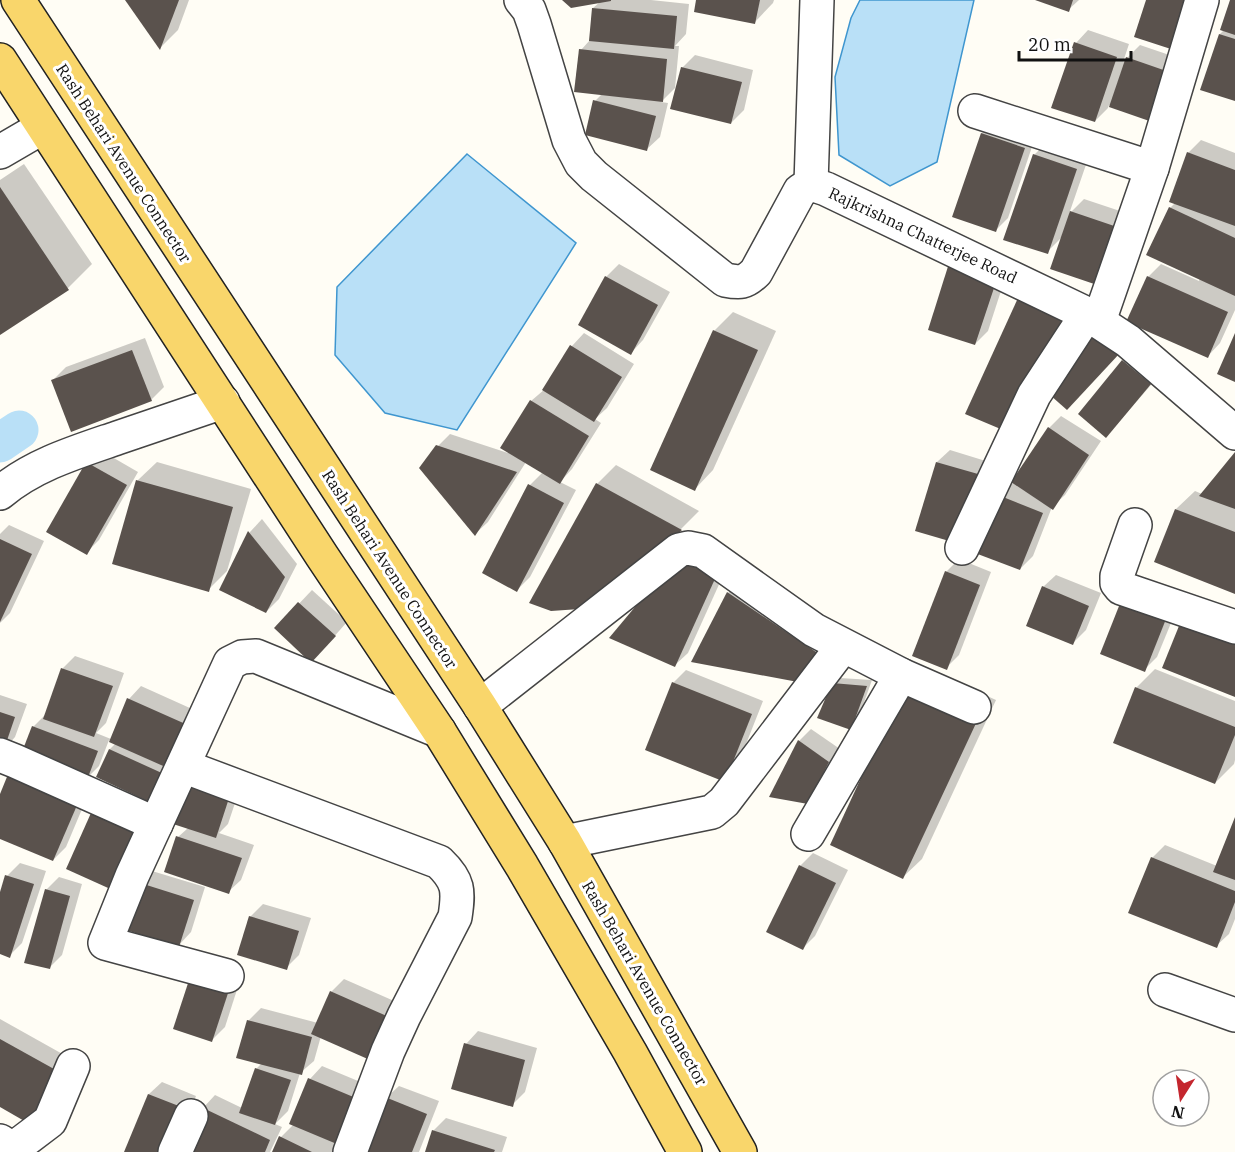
<svg xmlns="http://www.w3.org/2000/svg" width="1235" height="1152" font-family="'IBM Plex Serif',serif">
  <rect width="100%" height="100%" fill="#fffdf5"/>
  <g fill="#b9e0f7" stroke="#3f96cf" stroke-width="1.5">
    <polygon points="860,0 974,0 937,162 890,186 839,155 835,77 851,18"/>
    <polygon points="467,154 576,243 457,430 385,413 335,355 337,287"/>
  </g>
  <g fill="#0003">
    <polygon points="127,0 189,0 178,30 160,48"/>
    <polygon points="564,0 651,0 689,4 686,34 675,46 679,46 675,88 661,102 668,103 660,137 647,149 595,101 602,94 581,50 590,40 593,8 600,2"/>
    <polygon points="698,0 774,0 773,3 755,22"/>
    <polygon points="1039,0 1079,0 1068,10"/>
    <polygon points="1232,0 1235,0 1235,100 1220,34 1224,30"/>
    <polygon points="1088,30 1129,44 1123,62 1140,45 1187,61 1157,122 1109,105 1108,108 1095,121 1076,43"/>
    <polygon points="695,55 753,70 744,110 731,123 682,68"/>
    <polygon points="995,121 1036,135 1008,218 995,231 953,216 982,133"/>
    <polygon points="1201,140 1235,153 1235,310 1220,343 1208,356 1148,277 1161,264 1199,281 1200,278 1170,208 1175,203 1188,153"/>
    <polygon points="1047,142 1089,156 1069,214 1084,199 1138,217 1118,274 1062,237 1047,252 1034,155"/>
    <polygon points="24,164 92,264 68,288 0,334 0,180"/>
    <polygon points="964,248 1010,263 988,331 975,344"/>
    <polygon points="619,264 670,292 643,340 631,353 606,277"/>
    <polygon points="733,312 776,331 713,470 695,489 714,331"/>
    <polygon points="584,333 634,364 607,408 595,419 601,423 572,469 560,482 576,490 530,577 517,590 530,485 543,472 526,462 488,522 475,534 437,447 450,434 508,453 531,401 545,389 572,346"/>
    <polygon points="145,338 164,387 151,400 53,380 66,367"/>
    <polygon points="1136,348 1163,371 1118,423 1106,436 1080,414 1124,361"/>
    <polygon points="1061,416 1101,441 1065,495 1052,507 1033,556 1020,569 999,496 1013,483 1049,428"/>
    <polygon points="100,450 138,472 99,540 86,553 87,463"/>
    <polygon points="950,450 989,462 968,529 937,462"/>
    <polygon points="1235,454 1235,592 1176,509 1195,491 1202,494"/>
    <polygon points="157,462 251,489 227,571 208,590 114,563 138,480"/>
    <polygon points="616,465 699,511 681,529 593,606 597,484"/>
    <polygon points="262,519 297,564 279,599 266,612 221,589 250,532"/>
    <polygon points="9,525 44,541 10,613 0,623 0,534"/>
    <polygon points="690,546 731,558 688,653 675,665"/>
    <polygon points="959,559 991,572 959,655 946,668 946,572"/>
    <polygon points="1056,575 1101,593 1086,630 1073,643 1043,587"/>
    <polygon points="741,580 831,641 797,680 694,661 728,593"/>
    <polygon points="312,590 347,622 324,648 276,628"/>
    <polygon points="1178,606 1157,657 1144,670 1102,653"/>
    <polygon points="75,656 124,673 106,723 96,733 111,739 129,699 141,686 201,713 175,793 98,776 110,749 116,743 109,740 99,766 85,780 93,783 66,847 53,860 0,838 0,798 24,756 33,727 46,714 63,668"/>
    <polygon points="924,667 996,700 922,859 903,877 906,686"/>
    <polygon points="1155,669 1235,701 1235,760 1234,764 1215,783 1136,688"/>
    <polygon points="686,670 763,701 737,767 724,780 673,683"/>
    <polygon points="840,678 872,680 857,722 850,728 834,684"/>
    <polygon points="0,695 27,704 15,737 7,746 0,773"/>
    <polygon points="811,729 840,749 808,802 799,741"/>
    <polygon points="243,779 228,824 219,833 254,845 241,880 228,892 178,837"/>
    <polygon points="1235,821 1235,919 1229,934 1216,946 1152,858 1165,845 1217,866"/>
    <polygon points="813,853 848,870 815,936 802,949 800,866"/>
    <polygon points="20,863 46,871 22,943 9,956 0,953 0,896 7,876"/>
    <polygon points="152,871 205,887 191,932 179,945 125,928"/>
    <polygon points="59,877 82,884 62,955 49,968 46,890"/>
    <polygon points="263,904 311,918 299,955 286,968 250,917"/>
    <polygon points="206,959 243,971 225,1027 212,1040"/>
    <polygon points="344,979 401,1004 370,1058 321,1036 314,1061 300,1073 288,1111 275,1124 282,1127 270,1152 181,1152 203,1108 215,1095 242,1108 256,1069 262,1063 248,1021 261,1008 318,1023 331,992"/>
    <polygon points="0,1019 75,1061 0,1105"/>
    <polygon points="478,1031 537,1048 525,1092 512,1105 466,1044"/>
    <polygon points="322,1066 375,1088 349,1152 274,1152 281,1137 293,1125 310,1079"/>
    <polygon points="162,1082 196,1096 173,1152 127,1152 149,1094"/>
    <polygon points="399,1086 439,1101 419,1152 365,1152 386,1098"/>
    <polygon points="446,1118 507,1137 502,1152 427,1152 433,1131"/>
  </g>
  <g fill="none" stroke-linecap="round" stroke-linejoin="round">
    <polyline stroke="#b9e0f7" stroke-width="39" points="0,443 19,430"/>
  </g>
  <g fill="#5a524d">
    <polygon points="125,0 179,0 160,50"/>
    <polygon points="562,0 611,0 611,1 571,8"/>
    <polygon points="696,0 760,0 755,24 694,12"/>
    <polygon points="1035,0 1073,0 1069,12"/>
    <polygon points="1146,0 1195,0 1177,51 1134,37"/>
    <polygon points="1230,0 1235,0 1235,35 1220,30"/>
    <polygon points="592,8 677,16 674,49 589,41"/>
    <polygon points="1219,34 1235,39 1235,101 1200,90"/>
    <polygon points="1074,42 1117,57 1095,122 1051,108"/>
    <polygon points="579,49 667,59 663,102 574,92"/>
    <polygon points="1126,57 1175,74 1158,124 1109,107"/>
    <polygon points="681,67 742,82 731,124 670,109"/>
    <polygon points="593,100 656,116 647,151 585,135"/>
    <polygon points="981,133 1025,148 996,232 952,217"/>
    <polygon points="1187,152 1235,170 1235,226 1169,202"/>
    <polygon points="1033,154 1077,169 1048,254 1003,240"/>
    <polygon points="0,187 69,290 0,335"/>
    <polygon points="1169,207 1235,238 1235,296 1146,255"/>
    <polygon points="1070,211 1126,230 1106,288 1050,269"/>
    <polygon points="950,260 998,276 975,345 928,330"/>
    <polygon points="605,276 658,305 631,355 578,325"/>
    <polygon points="1147,276 1228,312 1208,358 1126,322"/>
    <polygon points="1018,298 1063,317 1010,433 965,414"/>
    <polygon points="713,330 758,350 695,491 650,470"/>
    <polygon points="1094,330 1120,353 1067,410 1041,387"/>
    <polygon points="1235,333 1235,382 1217,374"/>
    <polygon points="570,345 622,377 594,422 542,390"/>
    <polygon points="132,350 152,401 71,432 51,380"/>
    <polygon points="1122,360 1151,384 1106,438 1078,414"/>
    <polygon points="530,400 589,436 560,484 500,448"/>
    <polygon points="1048,427 1089,455 1053,510 1011,482"/>
    <polygon points="436,445 517,472 475,536 419,468"/>
    <polygon points="1235,452 1235,509 1199,496"/>
    <polygon points="86,462 127,485 87,555 46,532"/>
    <polygon points="936,462 978,474 956,543 915,531"/>
    <polygon points="136,480 233,507 209,592 112,564"/>
    <polygon points="596,483 682,530 594,608 551,611 529,603"/>
    <polygon points="528,484 564,503 517,592 482,573"/>
    <polygon points="998,495 1043,513 1020,570 975,553"/>
    <polygon points="1175,509 1235,532 1235,594 1154,562"/>
    <polygon points="248,531 285,577 266,613 219,590"/>
    <polygon points="0,539 32,554 0,622"/>
    <polygon points="676,558 719,570 675,667 609,638"/>
    <polygon points="945,571 980,585 947,670 912,656"/>
    <polygon points="1042,586 1089,606 1073,645 1026,626"/>
    <polygon points="727,592 819,654 798,682 691,662"/>
    <polygon points="1121,601 1166,619 1145,672 1100,654"/>
    <polygon points="298,602 336,636 311,663 274,628"/>
    <polygon points="1183,616 1235,637 1235,697 1162,668"/>
    <polygon points="61,668 113,686 94,737 43,719"/>
    <polygon points="672,682 752,714 725,782 645,750"/>
    <polygon points="832,683 867,686 851,730 817,718"/>
    <polygon points="904,685 978,719 903,879 830,845"/>
    <polygon points="1135,687 1235,727 1235,735 1215,784 1113,743"/>
    <polygon points="127,698 190,726 170,769 109,742"/>
    <polygon points="0,712 15,717 3,752 0,751"/>
    <polygon points="32,726 98,751 87,780 20,757"/>
    <polygon points="798,740 829,762 808,804 769,797"/>
    <polygon points="109,749 175,779 162,808 96,777"/>
    <polygon points="11,767 81,796 53,861 0,839 0,794"/>
    <polygon points="185,776 231,792 216,838 170,823"/>
    <polygon points="95,804 146,827 117,892 66,869"/>
    <polygon points="1235,817 1235,880 1213,872"/>
    <polygon points="176,836 242,858 229,894 164,872"/>
    <polygon points="1151,857 1235,891 1235,902 1217,948 1128,913"/>
    <polygon points="799,865 836,883 803,950 766,932"/>
    <polygon points="5,875 34,884 10,958 0,954 0,892"/>
    <polygon points="137,882 194,900 179,947 123,929"/>
    <polygon points="45,889 70,896 50,969 24,963"/>
    <polygon points="249,916 299,931 287,970 237,955"/>
    <polygon points="192,971 231,984 212,1042 173,1029"/>
    <polygon points="330,991 389,1017 370,1060 311,1034"/>
    <polygon points="247,1020 312,1037 302,1075 236,1058"/>
    <polygon points="0,1039 63,1074 33,1126 0,1107"/>
    <polygon points="464,1043 525,1060 513,1107 451,1089"/>
    <polygon points="255,1068 291,1080 275,1125 239,1113"/>
    <polygon points="308,1078 363,1101 344,1147 289,1124"/>
    <polygon points="148,1094 184,1108 167,1152 124,1152"/>
    <polygon points="385,1097 427,1114 412,1152 364,1152"/>
    <polygon points="201,1107 270,1140 265,1152 180,1152"/>
    <polygon points="432,1130 495,1150 494,1152 425,1152"/>
    <polygon points="279,1136 312,1152 272,1152"/>
  </g>
  <g fill="none" stroke-linecap="round" stroke-linejoin="round">
    <defs>
      <g id="minor">
        <path d="M521,0L529,10L534,24L569,140L581,163L594,176L725,280C740,283 745,283 756,272L800,191L811,184L826,189L1087,314L1128,341L1235,433"/>
        <polyline points="975,111 1152,168"/>
        <polyline points="0,152 43,127"/>
        <polyline points="811,184 817,0"/>
        <polyline points="1099,321 1152,168 1202,0"/>
        <path d="M0,493C33,465 76,452 117,438C153,426 188,414 223,402"/>
        <polyline points="1135,525 1117,576 1117,583 1121,588 1235,627"/>
        <polyline points="962,548 1034,395 1087,314"/>
        <polyline points="480,706 679,550 688,548 703,551 814,630 901,675 974,707"/>
        <polyline points="0,755 15,761 156,824"/>
        <path d="M183,766L439,862C459,881 459,891 455,917L404,1016L388,1051L350,1152"/>
        <polyline points="808,834 901,675"/>
        <polyline points="565,842 712,812 724,802 843,646"/>
        <polyline points="227,976 105,943 132,876 230,663 242,657 256,656 439,731"/>
        <polyline points="1165,990 1235,1015"/>
        <polyline points="0,1141 13,1149 50,1121 73,1066"/>
        <polyline points="175,1152 191,1116"/>
      </g>
      <g id="major">
        <polyline points="18,0 480,706 565,842 740,1152"/>
        <polyline points="0,60 322,556 439,731 522,866 630,1052 685,1152"/>
      </g>
    </defs>
    <use href="#minor" stroke="#444" stroke-width="36"/>
    <use href="#major" stroke="#222" stroke-width="36"/>
    <use href="#minor" stroke="#fff" stroke-width="33"/>
    <use href="#major" stroke="#f9d66b" stroke-width="33"/>
  </g>
  <g text-anchor="middle" dominant-baseline="central" stroke-width="6" stroke-linejoin="round" paint-order="stroke">
    <g font-size="16" fill="#111" stroke="#fff">
      <text transform="translate(124 163) rotate(57)">Rash Behari Avenue Connector</text>
      <text transform="translate(923 235) rotate(25)">Rajkrishna Chatterjee Road</text>
      <text transform="translate(390 569) rotate(57)">Rash Behari Avenue Connector</text>
      <text transform="translate(645 983) rotate(60)">Rash Behari Avenue Connector</text>
    </g>
  </g>
  <g transform="translate(1181 1098) rotate(192)"><circle r="28" fill="#ffffff" stroke="#a0a0a0" stroke-width="1.5"/>
  <path d="M0-4.5L10 22L0 15L-10 22Z" fill="#c4262e"/>
  <text y="-9" font-size="16" font-weight="bold" text-anchor="middle" fill="#111111">N</text>
  </g>
  <path d="M1019 51v9h112v-9" fill="none" stroke="#111111" stroke-width="3"/>
  <text x="1028" y="51" font-size="18" fill="#111111" stroke="#ffffff" stroke-width="4.5" paint-order="stroke">20 m</text>
</svg>
